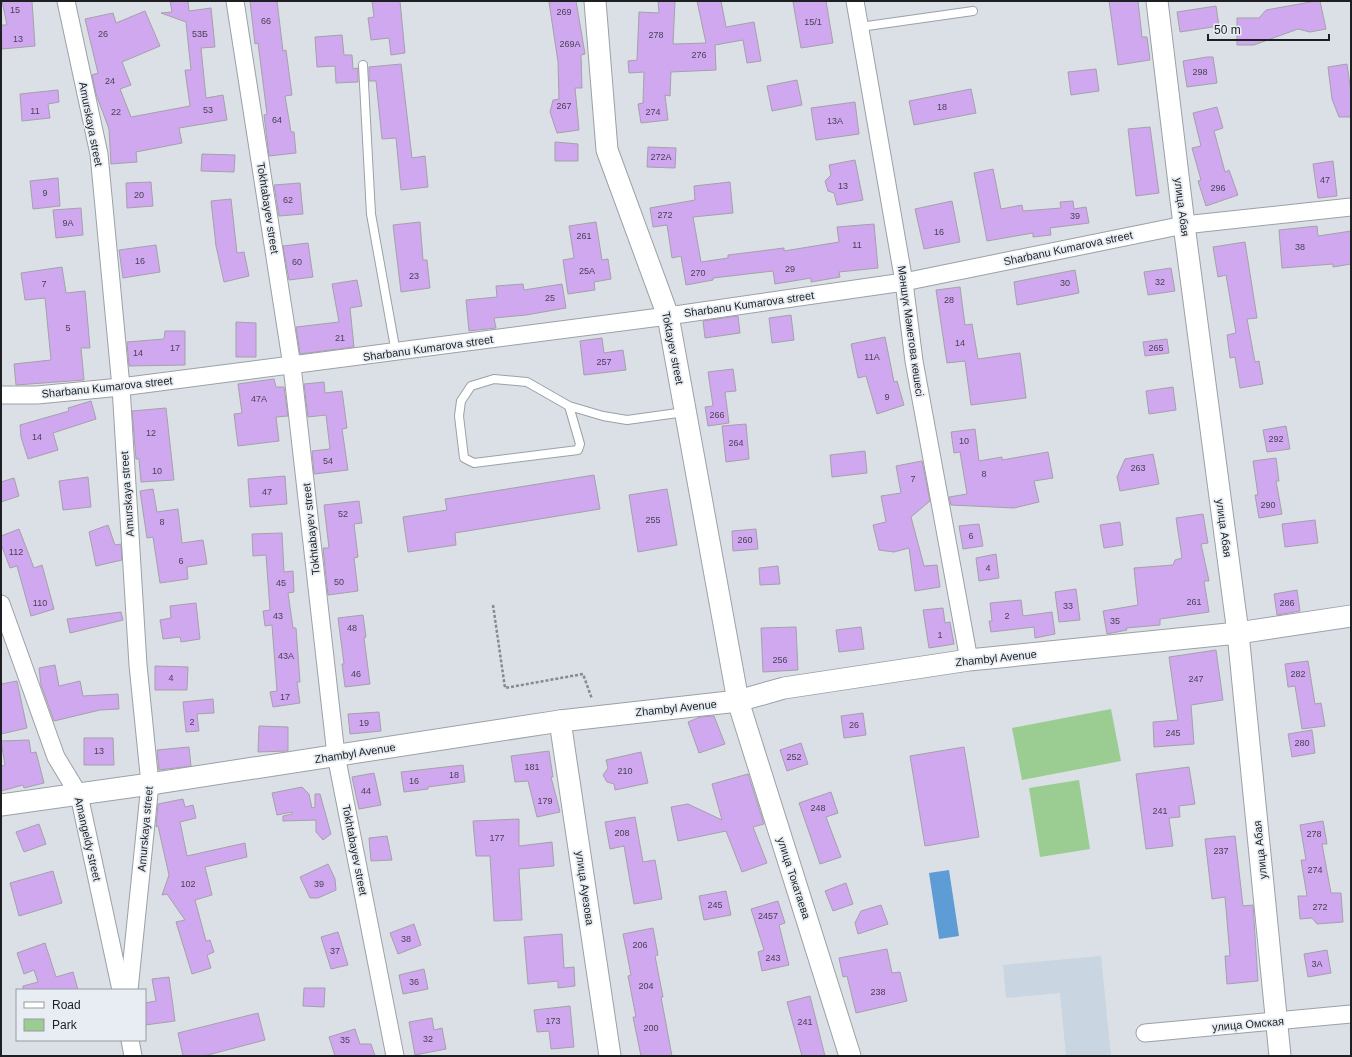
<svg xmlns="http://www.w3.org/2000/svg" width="1352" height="1057" font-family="Arial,sans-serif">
  <rect width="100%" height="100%" fill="#dae0e6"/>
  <polygon fill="#c9d5e0" points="1101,956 1111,1056 1066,1056 1060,993 1006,998 1003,965"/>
  <g fill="#9bcc92">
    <polygon points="1111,709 1121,761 1022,780 1012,728"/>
    <polygon points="1079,780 1090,849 1040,857 1029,788"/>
  </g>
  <polygon fill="#5e9cd5" points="949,870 959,936 939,939 929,873"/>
  <g fill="#cfa8ef" stroke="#a5a1a8">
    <polygon points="2,1 32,1 35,46 2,49 1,25 7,25"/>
    <polygon points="170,1 188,1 189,11 211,8 215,47 201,48 206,98 223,95 227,120 179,128 182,143 136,152 137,162 111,164 109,129 96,94 92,75 98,73 85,19 113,13 116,23 145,11 160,46 122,62 131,85 120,89 131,117 190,106 185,70 191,70 186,22 161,13 172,12"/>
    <polygon points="250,1 277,1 283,51 286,50 292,95 285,96 291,132 294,132 296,153 269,156 264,115 267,114 258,43 255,44"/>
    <polygon points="372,1 400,1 405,53 391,55 389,38 371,40 368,18 374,17"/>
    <polygon points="558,1 576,1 585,54 581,55 582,88 575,88 579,130 557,133 550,112 553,100 559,99 558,62 549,2"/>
    <polygon points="658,1 675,1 673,44 706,43 697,1 721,1 726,27 754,22 761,61 747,63 743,40 715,45 716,70 671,72 670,96 665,95 668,120 641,123 638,104 643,103 644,72 629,73 628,61 637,60 639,12 659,13"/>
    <polygon points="801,1 826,1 833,43 801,48 793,2"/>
    <polygon points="1109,1 1138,1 1142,37 1147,37 1150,60 1118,65"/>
    <polygon points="1316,1 1320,1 1326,29 1310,32 1298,29 1254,45 1237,45 1237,18 1259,18 1266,10"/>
    <polygon points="1216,6 1219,26 1180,32 1177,12"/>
    <polygon points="342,35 344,55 352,55 353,69 358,68 358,82 336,83 335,66 317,67 315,37"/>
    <polygon points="1207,57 1213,57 1217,83 1187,87 1183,61"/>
    <polygon points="401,64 412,158 425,156 428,187 401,190 396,138 382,139 376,81 369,81 369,67"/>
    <polygon points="1347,64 1351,92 1351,117 1339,117 1332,99 1328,67"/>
    <polygon points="1096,69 1099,91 1071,95 1068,72"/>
    <polygon points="797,80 802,105 772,111 767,86"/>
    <polygon points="971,89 976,113 914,125 909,101"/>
    <polygon points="58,90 59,102 48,104 50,118 22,121 20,94"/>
    <polygon points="855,102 859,134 816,140 811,108"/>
    <polygon points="1217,107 1223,128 1214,131 1225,172 1229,170 1238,195 1206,206 1198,181 1201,180 1192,148 1201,146 1193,113"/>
    <polygon points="1150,127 1159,193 1136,196 1128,129"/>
    <polygon points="555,142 578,144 578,161 555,161"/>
    <polygon points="648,147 676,148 675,168 647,167"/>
    <polygon points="202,154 235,155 234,172 201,171"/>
    <polygon points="855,160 863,200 837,205 834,193 828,191 825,181 831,175 829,165"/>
    <polygon points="1333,161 1337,196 1318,198 1313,164"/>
    <polygon points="993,169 1001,209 1022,205 1023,211 1061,208 1060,202 1073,201 1074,209 1086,207 1089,223 1050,228 1051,235 1033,237 1033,233 987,241 974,173"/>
    <polygon points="58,178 60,206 33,209 30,181"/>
    <polygon points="151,182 153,206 127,208 126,183"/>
    <polygon points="730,182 733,213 693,217 701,262 728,258 728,255 784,248 784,251 839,242 837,227 874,224 878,268 839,272 840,277 811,282 811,278 775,284 773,271 713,278 713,280 686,285 681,256 672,258 667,225 653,227 650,208 695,200 694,186"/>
    <polygon points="300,183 303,214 279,216 274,185"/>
    <polygon points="231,199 237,253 244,252 249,276 224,282 216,246 211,201"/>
    <polygon points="952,201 960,242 924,249 915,209"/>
    <polygon points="81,208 83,235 56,238 53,210"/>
    <polygon points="420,222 423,260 427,260 430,288 401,292 393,225"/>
    <polygon points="596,222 602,260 608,259 611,279 594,282 595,290 568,294 563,260 574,258 569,226"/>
    <polygon points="1317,226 1318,236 1351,231 1351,264 1333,267 1333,264 1282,268 1279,230"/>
    <polygon points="1245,242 1257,318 1247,319 1255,362 1259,361 1263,384 1240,388 1235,357 1230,358 1227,335 1236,333 1226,275 1218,277 1213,247"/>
    <polygon points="308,243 313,277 289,280 283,246"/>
    <polygon points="156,245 160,272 123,278 119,250"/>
    <polygon points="62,267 66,293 85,291 90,348 81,348 84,380 16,385 14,364 51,360 45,298 25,300 21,273"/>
    <polygon points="1171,268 1175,291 1148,295 1144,272"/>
    <polygon points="1075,270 1079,293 1017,305 1014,282"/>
    <polygon points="357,280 362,306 350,308 354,347 300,354 296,327 339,322 332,284"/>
    <polygon points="523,284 524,290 562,284 566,308 526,315 494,318 496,328 469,331 466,300 497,297 496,286"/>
    <polygon points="960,287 965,325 972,324 978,359 1020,353 1026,398 971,405 965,361 947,363 936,290"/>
    <polygon points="791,315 794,340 772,343 769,318"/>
    <polygon points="738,316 740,333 705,338 703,321"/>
    <polygon points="236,322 256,323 256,357 236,357"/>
    <polygon points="165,331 185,331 185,365 129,366 127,342 164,339"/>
    <polygon points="885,337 894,382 897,381 904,405 877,414 866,376 858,378 851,344"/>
    <polygon points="602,338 604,353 623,350 626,370 584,375 580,341"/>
    <polygon points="1167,339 1169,353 1145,356 1143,342"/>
    <polygon points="733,369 736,391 725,392 729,423 708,426 705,407 713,406 708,372"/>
    <polygon points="274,379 276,387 284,387 288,416 276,417 279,441 238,446 234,414 242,413 238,384"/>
    <polygon points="324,382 325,393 342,391 347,428 342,429 348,470 314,474 312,451 330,449 326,415 308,417 304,384"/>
    <polygon points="1173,387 1176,410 1149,414 1146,391"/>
    <polygon points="91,401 96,419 53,433 58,450 28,459 21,437 20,425 69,411 68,408"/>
    <polygon points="166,408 174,480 141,482 139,459 136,459 132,411"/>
    <polygon points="746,424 749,459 726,462 722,426"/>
    <polygon points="1286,426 1290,449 1267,452 1263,430"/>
    <polygon points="975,429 979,461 1002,457 1002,460 1048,452 1053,478 1034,481 1039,502 1014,508 951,505 949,497 967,494 960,452 954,453 951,432"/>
    <polygon points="865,451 867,473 832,477 830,455"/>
    <polygon points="1153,454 1159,484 1120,491 1117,477 1125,459"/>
    <polygon points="1276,458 1279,481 1276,481 1282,514 1259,518 1255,495 1258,495 1253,461"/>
    <polygon points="922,461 930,501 911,517 924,566 937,565 940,587 915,591 909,548 894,552 879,550 873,525 886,522 881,496 901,493 896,466"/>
    <polygon points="594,475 600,509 455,533 456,545 408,552 403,517 447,510 445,499"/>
    <polygon points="285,476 287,504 250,507 248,479"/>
    <polygon points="88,477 91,507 63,510 59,481"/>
    <polygon points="14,478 19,496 1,502 1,482"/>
    <polygon points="153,489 157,512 178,509 182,543 203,540 207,564 187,567 188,579 160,583 153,537 147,538 140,491"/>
    <polygon points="667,489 677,545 638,552 629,495"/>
    <polygon points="359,501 362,523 354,524 358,557 354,558 358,591 328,595 323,548 329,548 324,505"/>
    <polygon points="1203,514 1208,543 1201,544 1209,581 1204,581 1209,612 1160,619 1160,625 1126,628 1127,630 1107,634 1103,611 1138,605 1134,568 1173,565 1175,560 1182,558 1176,518"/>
    <polygon points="1315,520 1318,543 1285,547 1282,524"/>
    <polygon points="1120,522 1123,545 1104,548 1100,525"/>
    <polygon points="979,524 983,546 963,549 959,526"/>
    <polygon points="108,525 115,545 121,544 122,560 96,566 89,532"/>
    <polygon points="19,529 34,568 42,565 54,609 31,616 17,566 10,568 1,544 1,536"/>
    <polygon points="756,529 758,549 733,551 732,531"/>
    <polygon points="282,533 284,572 293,571 294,592 288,593 293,628 296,628 300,682 297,682 300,703 273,707 270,692 277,691 272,625 265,626 263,611 270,610 266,555 253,556 252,534"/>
    <polygon points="996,554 999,578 979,581 976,558"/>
    <polygon points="778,566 780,584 760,585 759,568"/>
    <polygon points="1076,589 1080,620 1059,622 1055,592"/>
    <polygon points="1297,590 1300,611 1277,615 1274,594"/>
    <polygon points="1021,600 1023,616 1052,612 1055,634 1035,638 1034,627 991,632 989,621 992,621 990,603"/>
    <polygon points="196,603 200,639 181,642 180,637 163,639 160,620 171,618 170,606"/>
    <polygon points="943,608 945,623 950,622 954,644 929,648 923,610"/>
    <polygon points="121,612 123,620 70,633 67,619"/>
    <polygon points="363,615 366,637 364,638 370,684 345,687 342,664 344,664 338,618"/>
    <polygon points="796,627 798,670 763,672 761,628"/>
    <polygon points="861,627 864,649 839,652 836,630"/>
    <polygon points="1216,650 1223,700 1191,705 1194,744 1154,747 1153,722 1178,720 1169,657"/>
    <polygon points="1308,661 1315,704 1321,703 1325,726 1302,729 1295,686 1288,687 1285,664"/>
    <polygon points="55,665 59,686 80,681 83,696 118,694 119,709 100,710 54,721 41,685 39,668"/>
    <polygon points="155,666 188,667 187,690 155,690"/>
    <polygon points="17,681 27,728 1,734 1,684"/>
    <polygon points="213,699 214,713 197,714 199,731 186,732 183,702"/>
    <polygon points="379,712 381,731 350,734 348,714"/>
    <polygon points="863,713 866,735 844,738 841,716"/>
    <polygon points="714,716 725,744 699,753 688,722 700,717"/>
    <polygon points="259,726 288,727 288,751 258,752"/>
    <polygon points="1312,730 1315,753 1292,757 1288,734"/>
    <polygon points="84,738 113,738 114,765 84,765"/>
    <polygon points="29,740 31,753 36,752 44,783 24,788 23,785 1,791 1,766 5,765 1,741"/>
    <polygon points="801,743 808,764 787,771 780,750"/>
    <polygon points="189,747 191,766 159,770 157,750"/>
    <polygon points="964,747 979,837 925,846 910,756"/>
    <polygon points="549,751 553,777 551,777 560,812 537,817 528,781 515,782 511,756"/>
    <polygon points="641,752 648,783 615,790 614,784 607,782 603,775 608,768 606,760"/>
    <polygon points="463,765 465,782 428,787 428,789 404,792 401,772"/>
    <polygon points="1189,767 1195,804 1179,806 1180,817 1169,818 1173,846 1146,849 1136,774"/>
    <polygon points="374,773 381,805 359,809 352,777"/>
    <polygon points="748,774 764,824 753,827 767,863 742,872 726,831 678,841 671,807 688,804 722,820 712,784"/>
    <polygon points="302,787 309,794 312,808 315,807 315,794 320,794 331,834 323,840 316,832 316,820 283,821 283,816 292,814 292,812 277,815 272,793"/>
    <polygon points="831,792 838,813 826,817 841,857 820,864 799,803"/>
    <polygon points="183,799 185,807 193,805 196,818 180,822 187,856 245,843 247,857 205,867 212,895 195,900 206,941 210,940 214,952 207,955 211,968 192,974 176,922 185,920 167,894 162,895 169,875 158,826 156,827 158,804"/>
    <polygon points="635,817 643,862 655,860 662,899 634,904 624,846 610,849 605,822"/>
    <polygon points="519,819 519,846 552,842 554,866 519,869 522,920 494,921 490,856 476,856 473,821"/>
    <polygon points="1323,821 1327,844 1322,844 1331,893 1341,893 1343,922 1317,924 1312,918 1300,919 1298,896 1307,896 1301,860 1306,860 1300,825"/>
    <polygon points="39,824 46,844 24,852 16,832"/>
    <polygon points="387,836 392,860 371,861 369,838"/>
    <polygon points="1235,836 1243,906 1253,905 1258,981 1227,984 1225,956 1230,956 1225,897 1212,899 1205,839"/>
    <polygon points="328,864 335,879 336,890 318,898 310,898 300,877"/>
    <polygon points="53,871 62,903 19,916 10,883"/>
    <polygon points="846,883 853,904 833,911 825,891"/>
    <polygon points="726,891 731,915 704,920 699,896"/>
    <polygon points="778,901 785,923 779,925 789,965 762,971 758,952 764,950 751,909"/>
    <polygon points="881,905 888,924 858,934 855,923 861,911"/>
    <polygon points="414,924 421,945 398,954 390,933"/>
    <polygon points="653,928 658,955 655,956 663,997 661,997 672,1056 641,1056 633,1017 636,1017 628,976 631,975 623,934"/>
    <polygon points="338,932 348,965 331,969 321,937"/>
    <polygon points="562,934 564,968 574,967 575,986 558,988 558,981 528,984 524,937"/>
    <polygon points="45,943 56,977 73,972 78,990 23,990 23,986 38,982 34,970 24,974 17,953"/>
    <polygon points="887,949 892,973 900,972 907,1001 856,1013 847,976 843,977 839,958"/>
    <polygon points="1327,950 1331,973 1308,977 1304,954"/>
    <polygon points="424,969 428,989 403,994 399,975"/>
    <polygon points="169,977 175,1021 145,1025 145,1003 156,1001 152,979"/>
    <polygon points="304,988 325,988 324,1007 303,1006"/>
    <polygon points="810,996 825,1056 802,1056 787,1002"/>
    <polygon points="570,1006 574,1047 551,1049 549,1031 537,1032 534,1010"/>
    <polygon points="258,1013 265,1040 204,1056 183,1056 178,1033"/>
    <polygon points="432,1018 434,1030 442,1028 446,1049 415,1055 409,1022"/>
    <polygon points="355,1029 360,1044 371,1044 375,1056 335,1056 329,1037"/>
  </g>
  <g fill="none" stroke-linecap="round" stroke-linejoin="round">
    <defs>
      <g id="service">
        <polyline points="860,27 973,11"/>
        <polyline points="363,65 371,214 396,353"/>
        <polyline points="569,406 580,444 578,450 474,463 464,458 459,416 461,401 471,386 494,379 527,382 569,406 603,416 627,420 685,412"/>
      </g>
      <g id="minor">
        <polyline points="66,1 99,154 121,387 138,665 150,784 129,990"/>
        <polyline points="235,1 292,366 336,755 395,1056"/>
        <polyline points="855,1 904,282 914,361 969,660"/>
        <polyline points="1,395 37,395 121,387 668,316 904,282 1184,225 1351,207"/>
        <polyline points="1,604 56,757 79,795 121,990"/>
        <polyline points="1145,1033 1351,1014"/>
        <polyline points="130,1040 133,1056"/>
      </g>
      <g id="tertiary">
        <polyline points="595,1 607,150 668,316 738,701 850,1056"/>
        <polyline points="1157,1 1184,225 1238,633 1280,1056"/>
        <polyline points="560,721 610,1056"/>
        <polyline points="1,805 150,784 560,721 738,701 784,688 969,660 1238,633 1351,616"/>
      </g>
    </defs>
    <use href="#service" stroke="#9ba1a7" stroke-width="10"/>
    <use href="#minor" stroke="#9ba1a7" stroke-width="19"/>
    <use href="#tertiary" stroke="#9ba1a7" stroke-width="23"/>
    <polyline stroke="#868a8f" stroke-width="2.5" stroke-dasharray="3 2" stroke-linecap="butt" points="493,605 505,688 583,674 592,699"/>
    <use href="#service" stroke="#fff" stroke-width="8"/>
    <use href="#minor" stroke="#fff" stroke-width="17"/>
    <use href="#tertiary" stroke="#fff" stroke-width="21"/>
  </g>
  <g text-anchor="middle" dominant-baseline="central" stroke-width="3.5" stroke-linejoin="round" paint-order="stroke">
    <g font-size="9" fill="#4a4155">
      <text x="15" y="10">15</text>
      <text x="564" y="12">269</text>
      <text x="266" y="21">66</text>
      <text x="813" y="22">15/1</text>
      <text x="103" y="34">26</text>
      <text x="200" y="34">53Б</text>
      <text x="656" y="35">278</text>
      <text x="18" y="39">13</text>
      <text x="570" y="44">269А</text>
      <text x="699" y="55">276</text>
      <text x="1200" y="72">298</text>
      <text x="110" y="81">24</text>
      <text x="564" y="106">267</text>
      <text x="942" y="107">18</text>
      <text x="208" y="110">53</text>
      <text x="35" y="111">11</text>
      <text x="116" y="112">22</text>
      <text x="653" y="112">274</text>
      <text x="277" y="120">64</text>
      <text x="835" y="121">13А</text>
      <text x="661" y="157">272А</text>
      <text x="1325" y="180">47</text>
      <text x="843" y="186">13</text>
      <text x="1218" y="188">296</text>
      <text x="45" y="193">9</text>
      <text x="139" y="195">20</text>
      <text x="288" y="200">62</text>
      <text x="665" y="215">272</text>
      <text x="1075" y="216">39</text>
      <text x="68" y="223">9А</text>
      <text x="939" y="232">16</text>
      <text x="584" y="236">261</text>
      <text x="857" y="245">11</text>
      <text x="1300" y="247">38</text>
      <text x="140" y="261">16</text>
      <text x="297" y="262">60</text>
      <text x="790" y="269">29</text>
      <text x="587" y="271">25А</text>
      <text x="698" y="273">270</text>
      <text x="414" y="276">23</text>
      <text x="1160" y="282">32</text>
      <text x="1065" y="283">30</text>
      <text x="44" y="284">7</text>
      <text x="550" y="298">25</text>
      <text x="949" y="300">28</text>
      <text x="68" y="328">5</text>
      <text x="340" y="338">21</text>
      <text x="960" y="343">14</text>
      <text x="175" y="348">17</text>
      <text x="1156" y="348">265</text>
      <text x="138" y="353">14</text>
      <text x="872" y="357">11А</text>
      <text x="604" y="362">257</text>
      <text x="887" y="397">9</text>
      <text x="259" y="399">47А</text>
      <text x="717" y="415">266</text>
      <text x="151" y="433">12</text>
      <text x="37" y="437">14</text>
      <text x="1276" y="439">292</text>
      <text x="964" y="441">10</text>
      <text x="736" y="443">264</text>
      <text x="328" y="461">54</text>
      <text x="1138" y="468">263</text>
      <text x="157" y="471">10</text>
      <text x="984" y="474">8</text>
      <text x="913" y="479">7</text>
      <text x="267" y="492">47</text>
      <text x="1268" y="505">290</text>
      <text x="343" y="514">52</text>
      <text x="653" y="520">255</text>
      <text x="162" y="522">8</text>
      <text x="971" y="536">6</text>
      <text x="745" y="540">260</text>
      <text x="16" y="552">112</text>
      <text x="181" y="561">6</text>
      <text x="988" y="568">4</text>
      <text x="339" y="582">50</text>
      <text x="281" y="583">45</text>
      <text x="1194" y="602">261</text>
      <text x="40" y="603">110</text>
      <text x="1287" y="603">286</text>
      <text x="1068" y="606">33</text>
      <text x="278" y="616">43</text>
      <text x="1007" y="616">2</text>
      <text x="1115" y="621">35</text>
      <text x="352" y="628">48</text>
      <text x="940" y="635">1</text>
      <text x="286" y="656">43А</text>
      <text x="780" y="660">256</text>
      <text x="356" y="674">46</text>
      <text x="1298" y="674">282</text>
      <text x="171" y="678">4</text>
      <text x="1196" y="679">247</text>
      <text x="285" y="697">17</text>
      <text x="192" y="722">2</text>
      <text x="364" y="723">19</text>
      <text x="854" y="725">26</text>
      <text x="1173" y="733">245</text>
      <text x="1302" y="743">280</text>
      <text x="99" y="751">13</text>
      <text x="794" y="757">252</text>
      <text x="532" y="767">181</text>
      <text x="625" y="771">210</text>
      <text x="454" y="775">18</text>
      <text x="414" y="781">16</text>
      <text x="366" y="791">44</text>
      <text x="545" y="801">179</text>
      <text x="818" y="808">248</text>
      <text x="1160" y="811">241</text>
      <text x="622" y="833">208</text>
      <text x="1314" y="834">278</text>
      <text x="497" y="838">177</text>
      <text x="1221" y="851">237</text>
      <text x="1315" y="870">274</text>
      <text x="188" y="884">102</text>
      <text x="319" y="884">39</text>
      <text x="715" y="905">245</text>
      <text x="1320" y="907">272</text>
      <text x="768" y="916">2457</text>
      <text x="406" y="939">38</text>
      <text x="640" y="945">206</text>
      <text x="335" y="951">37</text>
      <text x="773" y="958">243</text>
      <text x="1317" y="964">3А</text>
      <text x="414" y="982">36</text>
      <text x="646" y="986">204</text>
      <text x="878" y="992">238</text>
      <text x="553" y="1021">173</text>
      <text x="805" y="1022">241</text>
      <text x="651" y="1028">200</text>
      <text x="428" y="1039">32</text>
      <text x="345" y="1040">35</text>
    </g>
    <g font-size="11" fill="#1d1f22" stroke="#e7edf3">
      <text transform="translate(91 124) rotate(79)">Amurskaya street</text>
      <text transform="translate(1182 207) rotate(83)">улица Абая</text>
      <text transform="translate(268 208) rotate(81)">Tokhtabayev street</text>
      <text transform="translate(1068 248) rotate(-12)">Sharbanu Kumarova street</text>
      <text transform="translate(749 304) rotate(-8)">Sharbanu Kumarova street</text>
      <text transform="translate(911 331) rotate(82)">Мәншүк Мәметова көшесі</text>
      <text transform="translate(428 348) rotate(-8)">Sharbanu Kumarova street</text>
      <text transform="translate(673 348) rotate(79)">Toktayev street</text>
      <text transform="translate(107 387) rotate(-6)">Sharbanu Kumarova street</text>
      <text transform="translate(127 494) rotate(-94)">Amurskaya street</text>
      <text transform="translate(1224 528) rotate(82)">улица Абая</text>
      <text transform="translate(311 529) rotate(-96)">Tokhtabayev street</text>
      <text transform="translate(996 658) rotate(-6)">Zhambyl Avenue</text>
      <text transform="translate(676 708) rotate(-6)">Zhambyl Avenue</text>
      <text transform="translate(355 753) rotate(-9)">Zhambyl Avenue</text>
      <text transform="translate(145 829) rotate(-85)">Amurskaya street</text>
      <text transform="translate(88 839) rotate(77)">Amangeldy street</text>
      <text transform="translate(355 850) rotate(79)">Tokhtabayev street</text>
      <text transform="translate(1260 850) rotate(-96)">улица Абая</text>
      <text transform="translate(794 878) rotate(72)">улица Токатаева</text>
      <text transform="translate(585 888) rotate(82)">улица Ауезова</text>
      <text transform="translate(1248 1024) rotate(-5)">улица Омская</text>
    </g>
  </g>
  <rect width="1352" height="1057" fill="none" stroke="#1d1f22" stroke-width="4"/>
  <rect x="16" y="989" width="130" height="52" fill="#e7edf3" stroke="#969b9f"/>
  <rect x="24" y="1002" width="20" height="6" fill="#ffffff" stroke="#969b9f"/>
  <text x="52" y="1009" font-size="12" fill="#1d1f22">Road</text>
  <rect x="24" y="1019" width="20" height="12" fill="#9bcc92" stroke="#969b9f"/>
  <text x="52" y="1029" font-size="12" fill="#1d1f22">Park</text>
  <path d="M1208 34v6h121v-6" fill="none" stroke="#1d1f22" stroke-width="2"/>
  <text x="1214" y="34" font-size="12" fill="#1d1f22" stroke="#e7edf3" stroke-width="3" paint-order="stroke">50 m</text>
</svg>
